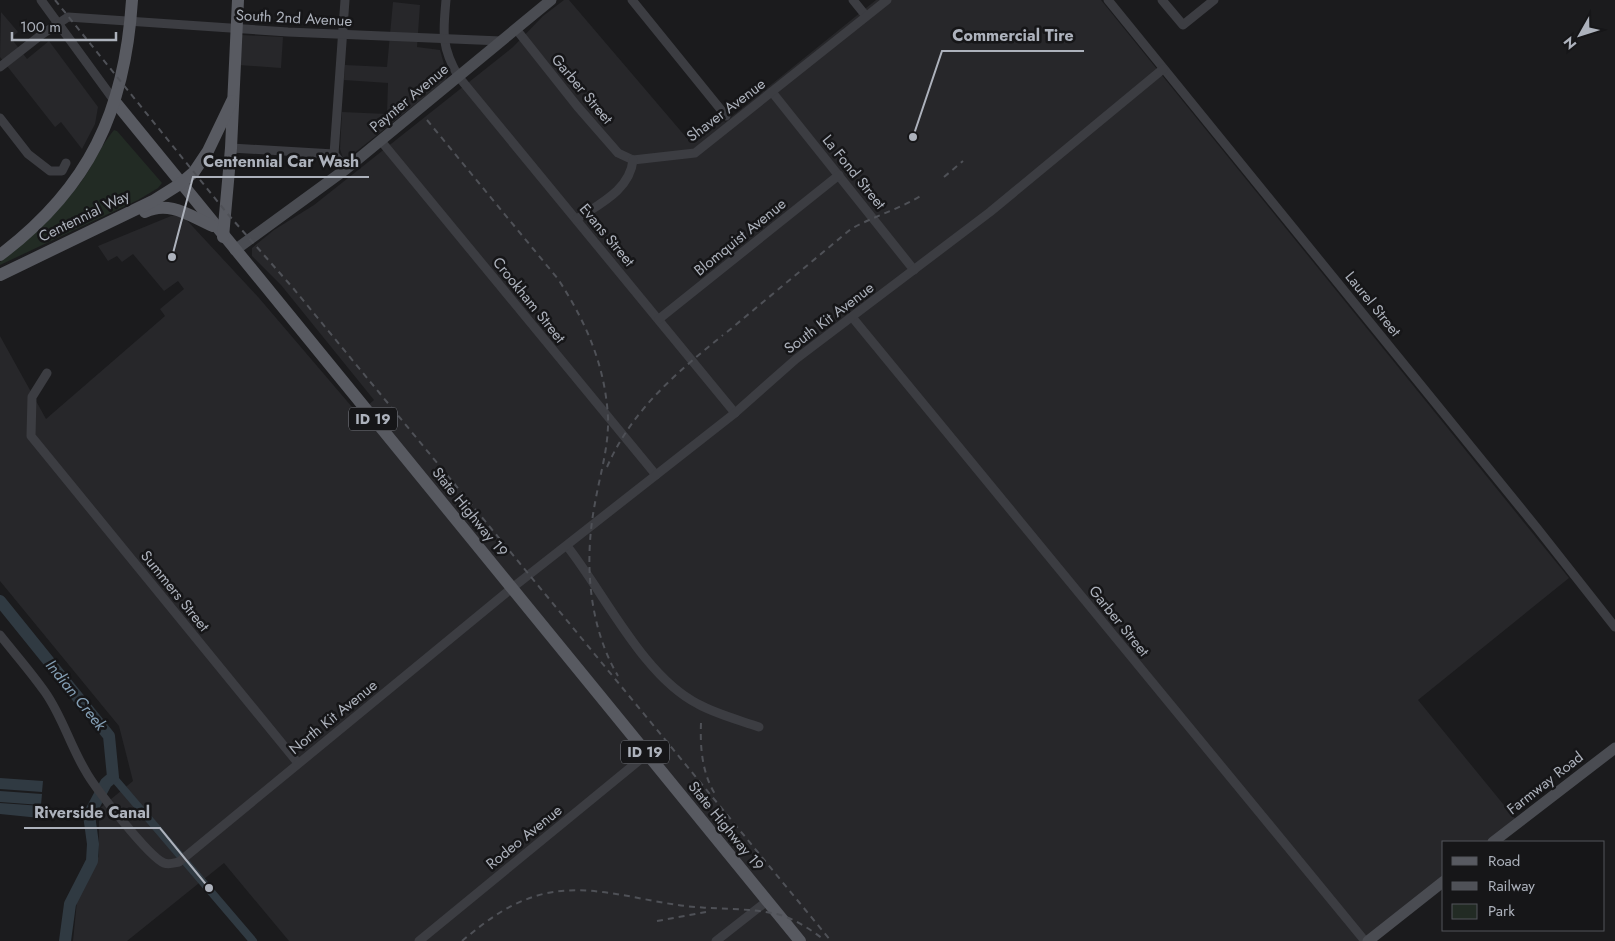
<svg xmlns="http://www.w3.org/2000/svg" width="1615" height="941" font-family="Jost,sans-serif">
  <rect width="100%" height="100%" fill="#1b1b1d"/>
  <g fill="#27272a">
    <polygon points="564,0 569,0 691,143 722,118 725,122 876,0 1101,0 1569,578 1418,700 1517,821 1490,842 1444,842 1444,879 1367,941 289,941 224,863 127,941 73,941 77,901 99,856 99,809 133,781 119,726 0,581 0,336 46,419 165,316 160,309 184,289 178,281 164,291 133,254 122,262 117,256 108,261 98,246 171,216 182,215 259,298 358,414 374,400 281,285 252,256 252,248 274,230 314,205 513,47 543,16"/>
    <polygon points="393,2 420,5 417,47 440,50 447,75 446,80 348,158 343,158 340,149 342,112 387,114 388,83 344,80 345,65 387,67"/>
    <polygon points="1,12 18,32 11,38 27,59 49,41 98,107 95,124 82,149 61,122 55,127 0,57"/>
    <polygon points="241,35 283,37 281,68 239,65"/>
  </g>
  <path fill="#222b24" d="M114,130L117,131L162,183L158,188L138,200L0,265V262C30,238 58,213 81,182C93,166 101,145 114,130Z"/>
  <g fill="#303a42">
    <polygon points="0,778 43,781 42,792 0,789"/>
    <polygon points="0,791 42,794 41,805 0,802"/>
    <polygon points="0,803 42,806 40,818 0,814"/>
  </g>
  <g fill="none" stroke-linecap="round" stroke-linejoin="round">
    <polyline stroke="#303a42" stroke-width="8" points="113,777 253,941"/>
    <polyline stroke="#303a42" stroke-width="12" points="0,601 109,736 113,777 106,783 89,815 93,844 92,861 70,904 65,941"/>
    <g stroke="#3c3d42" stroke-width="9">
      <polyline points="41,0 116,103"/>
      <polyline points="345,0 334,154 346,169"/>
      <path d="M446,0C443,33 441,46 458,76L735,413"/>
      <polyline points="632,0 726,116"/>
      <polyline points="853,0 866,16"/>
      <polyline points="1108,0 1537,528 1615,627"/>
      <polyline points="1162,0 1183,25 1214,0"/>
      <polyline points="516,29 577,106 618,153 633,160"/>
      <polyline points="0,67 41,35 68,17 288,32 501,41"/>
      <polyline points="772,92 914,270"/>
      <polyline points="0,118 28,154 50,171 62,171 66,163"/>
      <polyline points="381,141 656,475"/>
      <polyline points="231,148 334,154"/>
      <polyline points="633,160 695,153 887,0"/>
      <path d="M577,219C599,204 630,190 633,160"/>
      <path d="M852,317C1024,524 1193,734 1365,941"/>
      <polyline points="659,319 839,175"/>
      <polyline points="47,373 32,397 31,436 298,763"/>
      <path d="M567,546C605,594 643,676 698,704C716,714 739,720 759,727"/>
      <path d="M0,635C15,654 31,672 45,692C62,716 70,745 85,770C94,787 149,857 164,863C169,865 174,863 179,862L512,588L735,413L796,359L990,212L1163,69"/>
      <polyline points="419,941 647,754"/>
      <polyline points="716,941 767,901"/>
    </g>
    <g stroke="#4a4c52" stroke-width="11">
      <polyline points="235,250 346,169 551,0"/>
      <polyline points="1493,842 1615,748"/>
      <polyline points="1368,941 1444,881"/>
    </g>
    <g stroke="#585a61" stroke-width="12">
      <polyline points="116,103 800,941"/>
      <path d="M145,212C169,200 190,216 213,226"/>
      <polyline points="223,237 231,148 238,0"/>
      <path d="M0,255C89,188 125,111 132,0"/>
      <polyline points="0,275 153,201 180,184 194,172 208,151 232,101"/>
    </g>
    <g stroke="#4f5157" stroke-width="2" stroke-dasharray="6 5" stroke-linecap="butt">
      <polyline points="55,0 226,212 293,288 831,941"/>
      <path d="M427,120L558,279C586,322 605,365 608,417C609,447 600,474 595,503C584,560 588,625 618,676"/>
      <polyline points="944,177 963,161"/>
      <path d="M727,332L851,229C874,216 900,209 922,195"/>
      <path d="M607,467C632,410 676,373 723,335"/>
      <path d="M701,723C700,747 702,773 715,794"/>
      <polyline points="657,921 706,912"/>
      <path d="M462,941C487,920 511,902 543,894C588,883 634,899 678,905C711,910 745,907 777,914C793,918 810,929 823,939"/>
    </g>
  </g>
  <g text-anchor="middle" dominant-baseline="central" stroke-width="5" stroke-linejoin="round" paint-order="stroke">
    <g fill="#161618" stroke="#80838b" stroke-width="1">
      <rect x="349" y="407.5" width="48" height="23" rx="4"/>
      <rect x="621" y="740.5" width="48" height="23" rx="4"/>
    </g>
    <g font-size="14" font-weight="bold" fill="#adb2bc">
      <text x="373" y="419">ID 19</text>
      <text x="645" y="752">ID 19</text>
    </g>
    <g font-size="15" fill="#adb2bc" stroke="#161618">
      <text transform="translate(294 18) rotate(3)">South 2nd Avenue</text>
      <text transform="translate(582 89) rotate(50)">Garber Street</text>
      <text transform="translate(409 98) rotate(-40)">Paynter Avenue</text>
      <text transform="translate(726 110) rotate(-37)">Shaver Avenue</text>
      <text transform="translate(854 172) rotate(51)">La Fond Street</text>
      <text transform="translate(84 216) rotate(-26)">Centennial Way</text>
      <text transform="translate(607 235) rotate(50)">Evans Street</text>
      <text transform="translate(740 237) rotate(-39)">Blomquist Avenue</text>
      <text transform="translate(529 300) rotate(51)">Crookham Street</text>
      <text transform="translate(1373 304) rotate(51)">Laurel Street</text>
      <text transform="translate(829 318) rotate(-37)">South Kit Avenue</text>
      <text transform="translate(470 512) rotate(51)">State Highway 19</text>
      <text transform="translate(175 591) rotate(51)">Summers Street</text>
      <text transform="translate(1119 621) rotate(51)">Garber Street</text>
      <text transform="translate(333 717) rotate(-39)">North Kit Avenue</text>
      <text transform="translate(1545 783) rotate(-38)">Farmway Road</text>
      <text transform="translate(726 826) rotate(51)">State Highway 19</text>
      <text transform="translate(524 837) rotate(-39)">Rodeo Avenue</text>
    </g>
    <g font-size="16" font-style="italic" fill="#85a0b6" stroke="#161618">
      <text transform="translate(76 695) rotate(51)">Indian Creek</text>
    </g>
  </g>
  <path fill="none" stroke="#adb2bc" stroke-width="2" d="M913 137L942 51H1084M172 257L193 177H369M209 888L160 828H24"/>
  <g fill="#adb2bc" stroke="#161618" stroke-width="2">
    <circle cx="913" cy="137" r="5"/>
    <circle cx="172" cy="257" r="5"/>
    <circle cx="209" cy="888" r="5"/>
  </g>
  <g font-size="16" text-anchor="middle" font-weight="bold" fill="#adb2bc" stroke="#161618" stroke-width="5" stroke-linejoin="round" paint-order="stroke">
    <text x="1013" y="41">Commercial Tire</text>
    <text x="281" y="167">Centennial Car Wash</text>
    <text x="92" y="818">Riverside Canal</text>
  </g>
  <rect x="1442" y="841" width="162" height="90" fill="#161618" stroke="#52545a"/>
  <rect x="1452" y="857" width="25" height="8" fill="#585a61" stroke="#52545a"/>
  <text x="1488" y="866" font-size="15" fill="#adb2bc">Road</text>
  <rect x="1452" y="882" width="25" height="8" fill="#4f5157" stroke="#52545a"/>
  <text x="1488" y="891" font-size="15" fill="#adb2bc">Railway</text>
  <rect x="1452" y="904" width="25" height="15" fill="#222b24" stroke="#52545a"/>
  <text x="1488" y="916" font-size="15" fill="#adb2bc">Park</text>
  <g transform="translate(1580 35) rotate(231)" stroke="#161618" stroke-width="4" paint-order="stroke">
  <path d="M0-4L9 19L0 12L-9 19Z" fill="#adb2bc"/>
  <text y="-8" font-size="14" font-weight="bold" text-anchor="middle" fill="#adb2bc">N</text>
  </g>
  <path d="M12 32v8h104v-8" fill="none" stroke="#adb2bc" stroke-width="2.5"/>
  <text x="20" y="32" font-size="15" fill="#adb2bc" stroke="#161618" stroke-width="4" paint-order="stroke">100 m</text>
</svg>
